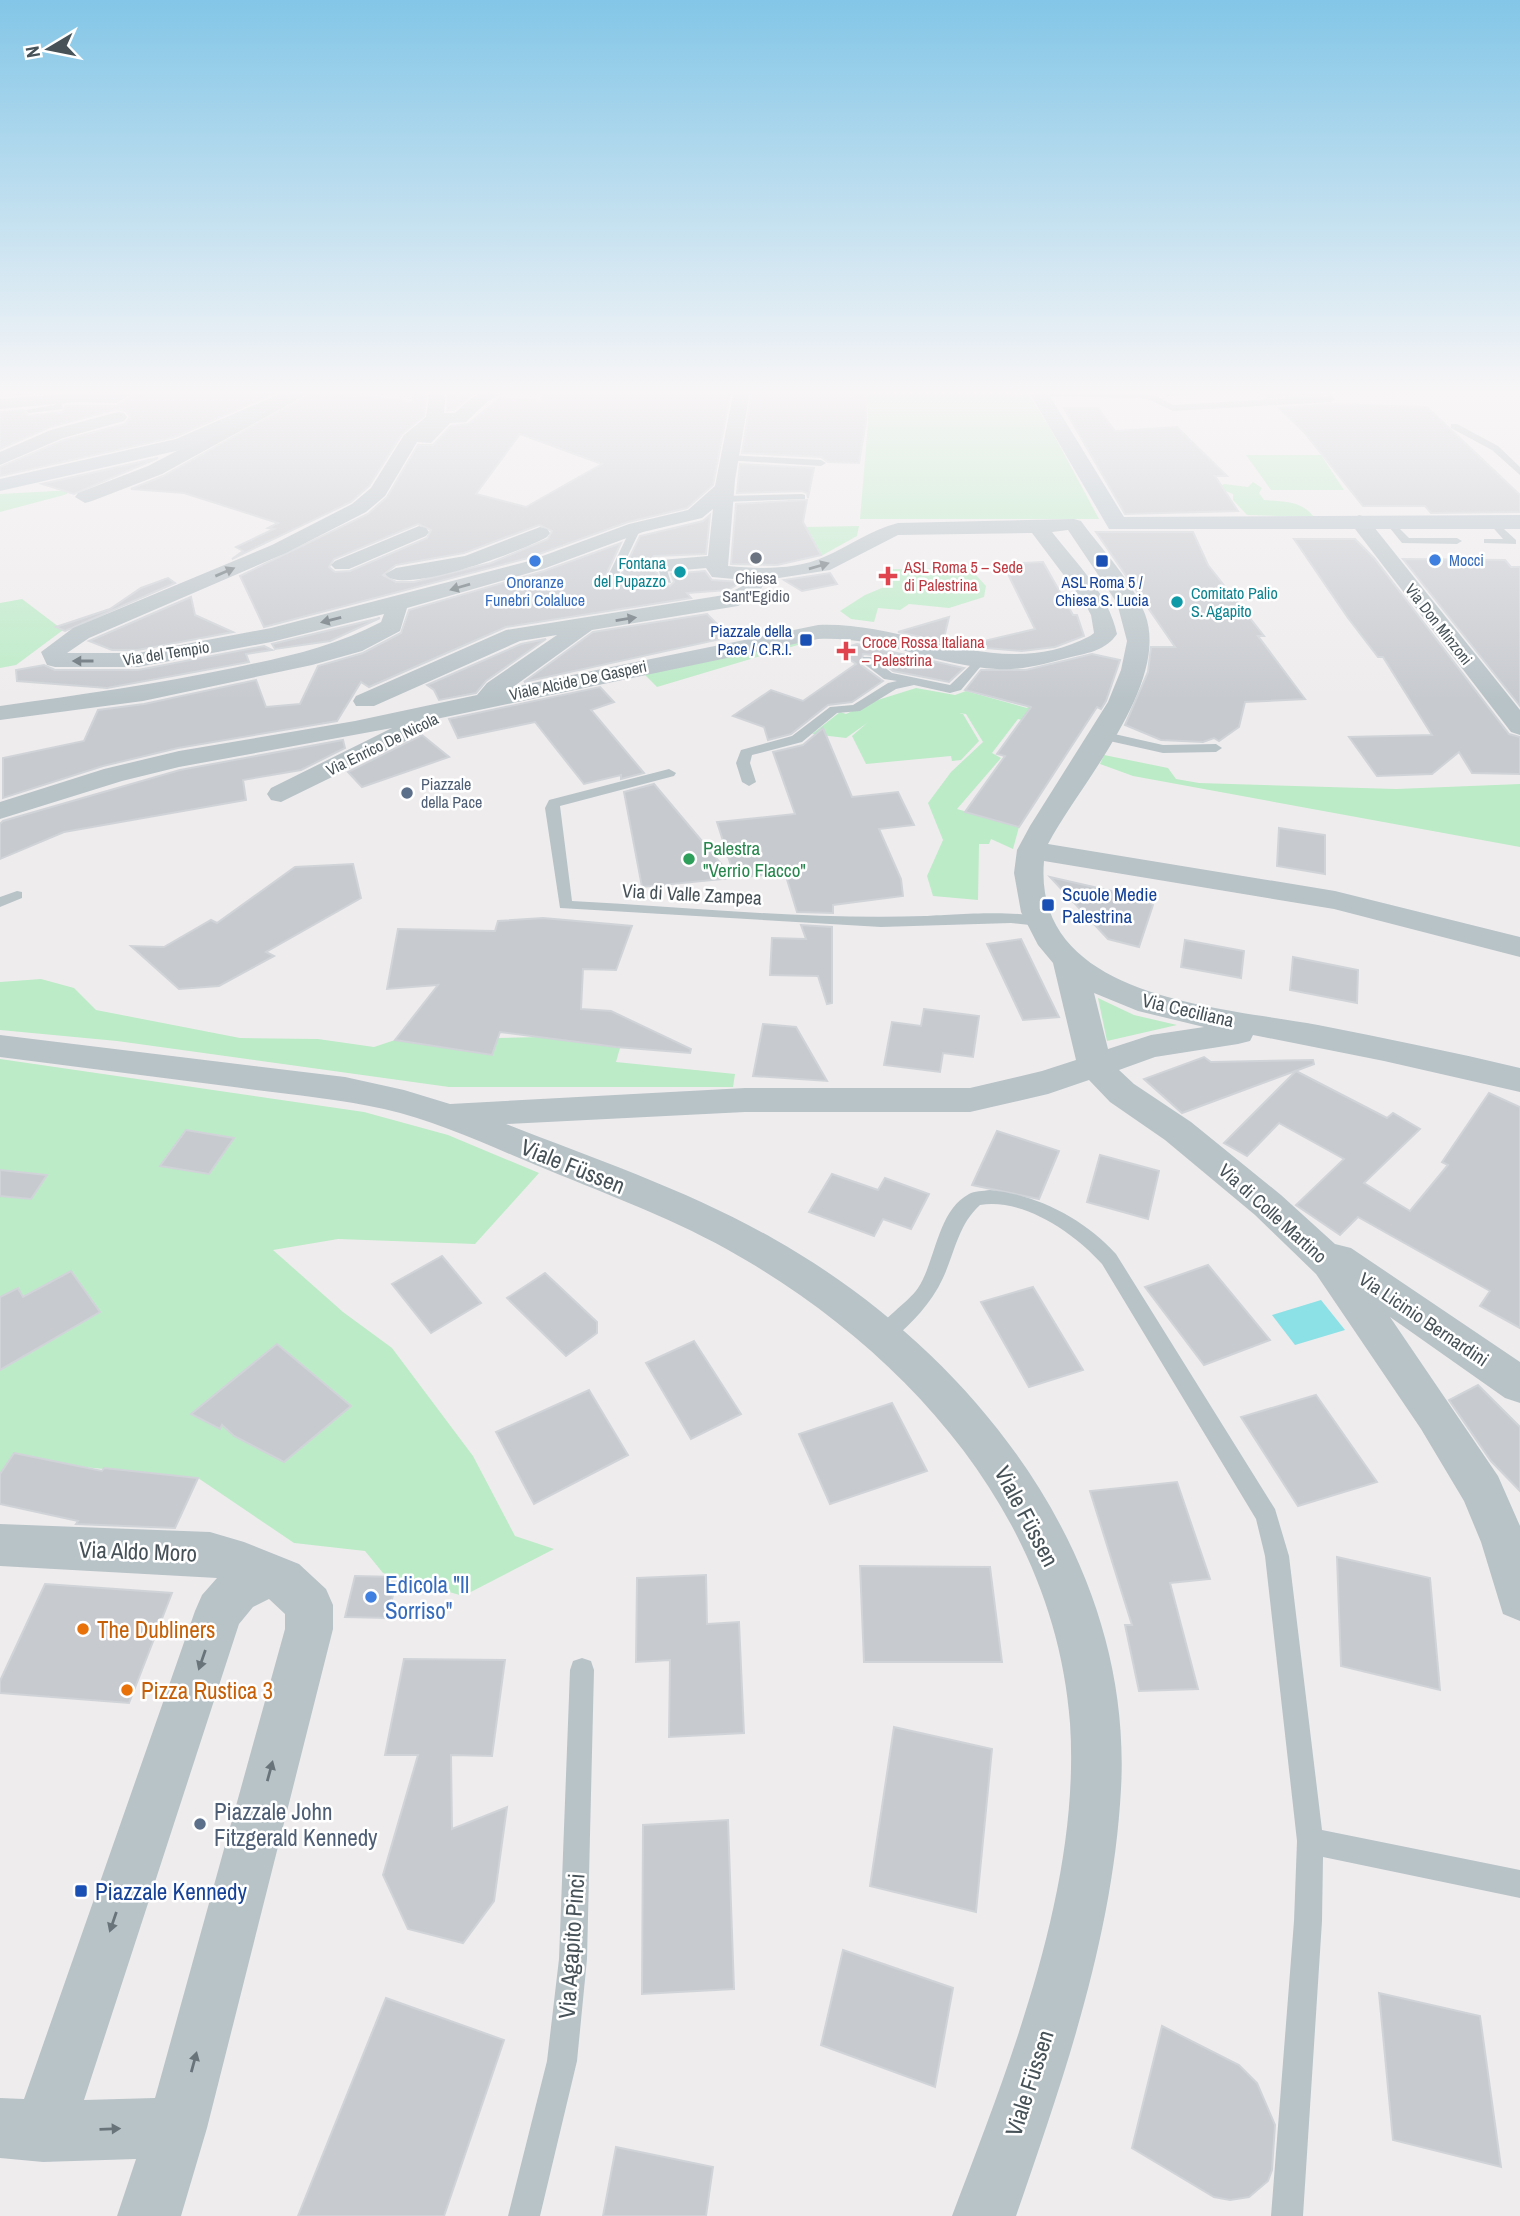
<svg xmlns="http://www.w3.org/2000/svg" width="1520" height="2216" font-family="'Archivo Narrow',sans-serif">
  <rect width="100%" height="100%" fill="#efeced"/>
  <g fill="#bcebc7">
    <polygon points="862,390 1025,390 1049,426 1099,519 860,519 868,424 868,405"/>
    <polygon points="1154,390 1363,390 1364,392 1293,398 1238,392 1168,396"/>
    <polygon points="1246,455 1321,455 1344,490 1271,490"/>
    <path d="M1253,482L1262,488L1259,493L1264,500C1283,502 1301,500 1314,517L1247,515L1233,500V494L1218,488L1224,484L1248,487Z"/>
    <polygon points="74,490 64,495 0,512 0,494"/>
    <polygon points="859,526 857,536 821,556 803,527"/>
    <polygon points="964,562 986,586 984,597 949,608 909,604 900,610 878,608 874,622 851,619 840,611 865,595 889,585 883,574 888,569 926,569"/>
    <polygon points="22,599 63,630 16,665 0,668 0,603"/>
    <polygon points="793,640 801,644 657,687 644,674"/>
    <polygon points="1050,684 1078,735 1018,719 992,753 1001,758 957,809 1019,827 1013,849 991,839 989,844 979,844 978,900 933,896 927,876 943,840 928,803 951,772 983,742 966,714 959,713 963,714 979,741 961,760 952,761 951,756 866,764 852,736 867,723 846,738 812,734 840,712 846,714 868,703 916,688 955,695 966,691 1027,708"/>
    <polygon points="1104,755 1168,768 1176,779 1199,783 1396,789 1520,784 1520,847 1133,776 1100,764"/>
    <polygon points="41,979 74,988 96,1010 240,1038 318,1039 374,1047 395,1040 492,1055 498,1038 541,1037 620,1048 616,1062 735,1074 733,1087 449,1087 117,1041 0,1030 0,982"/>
    <polygon points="1098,998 1134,1015 1177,1025 1107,1041"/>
    <polygon points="0,1059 364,1112 448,1135 539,1173 475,1244 338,1239 273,1250 343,1312 392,1348 473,1456 515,1536 554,1549 463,1596 383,1573 365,1551 294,1543 198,1478 83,1467 15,1453 0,1474"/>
  </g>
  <polygon fill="#8be1e6" points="1321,1300 1345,1330 1295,1345 1272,1315"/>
  <g fill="#c7cacf" stroke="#d0d4d8" stroke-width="2" fill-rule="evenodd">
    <polygon points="0,390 84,390 0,396"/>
    <polygon points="142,390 282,390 175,437 0,476 0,467 64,440 125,424 130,417 126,411 117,409 50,427 0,449 0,412 23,410 29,416 63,412 65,406 116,406"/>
    <polygon points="317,390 413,402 413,390 427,390 424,416 402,434 369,486 351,502 232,559 243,551 236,547 274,529 268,528 278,523 184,493 131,489 163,476"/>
    <polygon points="449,390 458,390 458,394 471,395 454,410 447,410"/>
    <path d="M543,390H731L713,485L687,508L628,522L528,558L264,627L240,576L368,514L387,497L418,445H433L451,426L468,424L500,398L542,401ZM520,434L602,464L526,507L476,494ZM418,524L431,530L427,538L350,571L335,572L329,567L334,559ZM539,525L552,531L548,539L491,563L414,582H396L383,575L396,565L464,553Z"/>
    <polygon points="752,390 843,390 867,394 866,421 859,463 828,462 821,457 742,453"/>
    <polygon points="1261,390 1323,390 1326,394 1268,397"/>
    <polygon points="1332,404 1427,407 1520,495 1520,512 1431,513 1425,506 1363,506 1304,432 1279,408"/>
    <polygon points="1064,408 1098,408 1115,431 1177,427 1227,476 1215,476 1238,511 1125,514"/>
    <polygon points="158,458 74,494 42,484"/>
    <polygon points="740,464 814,468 808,498 807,493 802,491 737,493"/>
    <polygon points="807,500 803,522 821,555 777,565 731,564 736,504"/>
    <polygon points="710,515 706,554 654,556 648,567 657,573 661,584 670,586 674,582 671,574 705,571 712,580 741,582 728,590 687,593 691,598 506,627 369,687 361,682 337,721 178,748 103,766 3,798 3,758 84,741 98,710 144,704 256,680 266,707 300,704 318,666 363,653 401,633 409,610 544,571 621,543 606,575 608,580 619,579 640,536 703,521"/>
    <polygon points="1096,532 1193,532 1208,565 1264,636 1258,636 1305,699 1245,702 1239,727 1219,741 1214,738 1203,742 1161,740 1125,725 1148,672 1151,647 1175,647"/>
    <polygon points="1294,539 1355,539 1374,558 1509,734 1520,737 1520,774 1472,773 1459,752 1432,774 1377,776 1349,737 1432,735 1383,657 1378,657 1348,618"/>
    <polygon points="1403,559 1505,560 1511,567 1520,567 1520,706"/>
    <polygon points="1043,562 1073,615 1077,615 1084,636 1055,647 1022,651 963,646 1035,629 1003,564"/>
    <polygon points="830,573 837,584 802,591 784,580"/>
    <polygon points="168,578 175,583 65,631 56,627 110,609 141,588"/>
    <polygon points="191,597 195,615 233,632 138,650 112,650 89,641"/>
    <polygon points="707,614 730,637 524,682 593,632"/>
    <polygon points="949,617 943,642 898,632"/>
    <polygon points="380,618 330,641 275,649 272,644"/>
    <polygon points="546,639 486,681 476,693 439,700 434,690 427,685 521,644"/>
    <polygon points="857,644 964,668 949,682 893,671 873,655 863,654 861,665 883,681 852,702 828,705 791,734 768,740 764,727 733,716 771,690 803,701 856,664 837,650"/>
    <polygon points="264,646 272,650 246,654 249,662 107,688 17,681 16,670 44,665 55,670 138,670"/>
    <polygon points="1092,654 1120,660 1106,701 1101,709 1097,707 1019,827 965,812 1005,756 997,754 1031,707 965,690 981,670 1026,670"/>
    <polygon points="600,687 614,702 591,710 644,773 621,779 621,775 584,784 535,722 458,738 449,719"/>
    <polygon points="823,728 852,797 898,792 914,825 879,829 901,879 903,896 833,905 833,913 797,912 785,873 735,878 717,822 795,814 773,752 803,745"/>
    <polygon points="422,735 449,757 362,787 348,772"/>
    <polygon points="343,740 345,748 301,770 243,780 246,800 64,832 0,859 0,824 3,821 180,770"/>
    <polygon points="654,784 733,878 642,887 624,792"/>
    <polygon points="1279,828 1325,835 1325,874 1277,866"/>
    <polygon points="353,864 361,898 266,952 274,956 219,986 179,989 131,946 164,947 211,920 217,923 295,867"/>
    <polygon points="1050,877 1142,898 1153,905 1139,947 1108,939"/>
    <polygon points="543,918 632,926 616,970 583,969 581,1009 611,1011 691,1049 690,1053 616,1047 500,1032 492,1055 395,1040 438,985 387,989 398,929 495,931 498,921"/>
    <polygon points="801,925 832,927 832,1003 827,1004 818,976 770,975 772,938 806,939"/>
    <polygon points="1021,939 1059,1017 1023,1020 987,944"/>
    <polygon points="1185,940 1244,951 1241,978 1181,967"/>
    <polygon points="1293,957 1358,970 1357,1003 1290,990"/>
    <polygon points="924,1009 979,1016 973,1057 943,1053 940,1072 884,1065 892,1022 921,1026"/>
    <polygon points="763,1024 796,1027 827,1081 753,1076"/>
    <polygon points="1204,1057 1211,1062 1313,1060 1314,1064 1182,1113 1144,1079"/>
    <polygon points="1296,1071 1387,1118 1393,1113 1420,1129 1364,1183 1410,1211 1448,1165 1442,1162 1489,1093 1520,1107 1520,1328 1480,1306 1490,1291 1358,1217 1340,1235 1296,1205 1344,1159 1279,1123 1247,1156 1224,1143"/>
    <polygon points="186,1130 234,1138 209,1174 160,1166"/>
    <polygon points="997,1131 1059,1151 1039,1199 972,1185"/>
    <polygon points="1100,1155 1159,1171 1148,1219 1087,1202"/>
    <polygon points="0,1170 47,1175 31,1199 0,1196"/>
    <polygon points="832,1174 878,1190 885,1178 929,1194 911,1229 883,1219 874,1236 809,1212"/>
    <polygon points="442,1256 481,1303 431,1333 392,1284"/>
    <polygon points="1208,1265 1270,1340 1204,1365 1145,1287"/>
    <polygon points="71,1271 100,1312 0,1370 0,1297 18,1288 23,1297"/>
    <polygon points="545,1273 597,1322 597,1333 566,1356 507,1298"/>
    <polygon points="1033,1287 1083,1370 1029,1387 981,1302"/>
    <polygon points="694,1341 741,1414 691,1439 646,1363"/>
    <polygon points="277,1344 351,1406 284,1462 234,1436 222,1425 220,1429 191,1414"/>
    <polygon points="1478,1385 1520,1427 1520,1491 1491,1461 1449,1400"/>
    <polygon points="589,1390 628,1455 534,1504 496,1432"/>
    <polygon points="1316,1395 1377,1482 1298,1506 1241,1417"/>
    <polygon points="892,1403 927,1471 830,1504 799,1434"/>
    <polygon points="14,1453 102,1471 104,1468 198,1478 175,1528 76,1524 78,1521 0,1504 0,1474"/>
    <polygon points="1177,1482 1210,1579 1170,1583 1198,1689 1139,1691 1125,1625 1132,1625 1090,1491"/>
    <polygon points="1337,1557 1430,1578 1440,1690 1341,1666"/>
    <polygon points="860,1566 990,1567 1002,1662 864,1662"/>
    <polygon points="706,1575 707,1624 739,1622 744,1733 669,1737 670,1660 636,1662 637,1578"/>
    <polygon points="355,1576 397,1577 388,1618 345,1617"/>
    <polygon points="45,1584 172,1593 129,1703 0,1693 0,1681"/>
    <polygon points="404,1659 505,1660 492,1756 451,1755 452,1829 507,1807 494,1901 463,1943 408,1929 383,1875 418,1755 385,1755"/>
    <polygon points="894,1727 992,1749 976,1912 870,1886"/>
    <polygon points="728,1820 734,1989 642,1994 643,1825"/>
    <polygon points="843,1950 953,1988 935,2087 821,2045"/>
    <polygon points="1379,1993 1480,2016 1501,2167 1393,2140"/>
    <polygon points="386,1998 504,2040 444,2216 298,2216"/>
    <polygon points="1162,2026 1239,2065 1257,2083 1275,2125 1272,2170 1268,2181 1249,2197 1230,2200 1214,2197 1132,2148"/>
    <polygon points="616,2147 713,2167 706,2216 603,2216"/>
  </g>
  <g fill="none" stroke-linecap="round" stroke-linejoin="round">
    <g fill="#b8c3c8" fill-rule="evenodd">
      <polygon points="1368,390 1438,390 1386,395"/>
      <polygon points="1040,391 1136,393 1156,396 1173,405 1331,396 1335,399 1331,402 1173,411 1150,400 1136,398 1037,396"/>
      <polygon points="57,397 61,400 63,409 29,413 25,410 55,405 53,400"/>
      <polygon points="1451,424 1457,424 1498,446 1520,467 1520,475 1492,450 1451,428"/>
      <polygon points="728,455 821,460 826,463 821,466 725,460 725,456"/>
      <polygon points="802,494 805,495 805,499 723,502 718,499 723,496"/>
      <polygon points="1390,519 1409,538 1457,538 1462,541 1457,544 1402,543 1385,522"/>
      <polygon points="1493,519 1516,540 1516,544 1484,543 1484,539 1503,539 1488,522"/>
      <polygon points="636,525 641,528 618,576 609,578 608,576 631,528"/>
      <polygon points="655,558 664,560 671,583 662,581"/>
      <polygon points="980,656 986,660 961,690 950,693 914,685 896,689 860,711 837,713 802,742 752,755 750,763 756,782 749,786 742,782 736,763 741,750 792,736 830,707 853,705 888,683 897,681 884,679 863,663 863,657 871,657 892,673 950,685"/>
      <polygon points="1101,731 1163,745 1216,744 1222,748 1216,752 1163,753 1096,738 1095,735"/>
      <path d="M669,769L676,773L674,776L560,806L572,901C689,907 808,920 925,916C947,915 1034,908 1047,921L1039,926L1011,923L881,927L560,908L545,808L549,800Z"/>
      <polygon points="17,891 22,892 22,898 0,907 0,897"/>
      <path d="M990,1190C1037,1195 1083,1218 1116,1254L1275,1509L1289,1556L1322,1830L1520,1870V1898L1323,1857L1322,1921L1303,2216H1271L1294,1921L1297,1841L1265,1556L1256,1519L1102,1264C1074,1233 1024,1198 980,1205C958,1225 955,1252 943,1278C931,1304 912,1323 891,1341L884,1343L877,1341L874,1335C883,1317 906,1305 918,1288C936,1261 937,1211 969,1194C974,1191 983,1191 990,1190Z"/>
      <polygon points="582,1658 591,1661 594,1670 587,1959 577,2061 540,2216 508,2216 547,2061 559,1959 570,1670 573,1661"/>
    </g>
    <g fill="#b8c3c8" fill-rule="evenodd">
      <polygon points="119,390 140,390 116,403 77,402 0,409 0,399"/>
      <polygon points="294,390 315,390 162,474 92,501 85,503 75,497 78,493 148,466"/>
      <path d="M430,390H446L444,413H455C476,393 480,390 509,390L488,401L466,422L450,423L431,443L417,442L385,496L366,512L286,553L89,638L67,653H138L271,628L529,561L629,524L688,510L715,486L734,390H750L735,480L728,566C758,569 796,570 824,557C850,546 870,530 898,523L1074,519L1081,521C1102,550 1131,579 1145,614C1171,683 1079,785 1048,844L1335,891L1520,937V957L1334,909L1044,861C1032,1000 1223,1007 1318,1025C1385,1038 1453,1052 1520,1068V1092L1384,1061L1253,1035L1250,1041L1238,1044L1155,1057L1119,1070L1134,1084L1191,1122L1281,1195L1335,1244L1351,1248L1520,1362V1403L1505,1398L1390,1317L1498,1476L1520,1526V1621L1503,1614L1481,1542L1464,1501L1421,1429L1316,1274L1255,1215L1165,1140L1110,1102L1089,1080L1048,1094L970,1112H745L506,1124C595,1159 690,1191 774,1239C969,1349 1134,1554 1121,1789C1113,1937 1064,2077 1016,2216H952C1009,2065 1081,1888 1070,1723C1055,1522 916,1362 749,1262C690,1226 624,1201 560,1175C502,1152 445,1123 384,1109C335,1098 284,1094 234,1087C156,1077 78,1067 0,1057V1035L345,1077L404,1090L450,1104L745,1088H970L1042,1071L1076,1060L1053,963L1038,945L1021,912L1014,873L1017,850L1030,826L1108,702L1121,670L1127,641L1117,603L1068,530L1052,532C1077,564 1109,595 1117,634C1106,650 1089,653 1071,657C1047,663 1022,671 997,669C936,666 881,636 818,639L417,723L424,729L420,734L281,802L271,800L267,794L271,788L392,728L179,767L122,781L0,819V802L104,769L179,751L355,721L477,695L487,683L557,635L520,641L374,706H356L353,701L356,696L506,630L724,595L741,587L745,580L712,577L706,568L661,572L650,566L661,560L708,556L713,509L702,518L643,532L543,569L407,608L400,631L362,651L312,665L143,701L0,720V706C79,695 156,684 233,668C285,657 334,647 381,622L384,614L271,642L138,667H55L47,665L41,652L73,628L272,545L352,504L371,488L404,435L426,417ZM1032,533L1084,602L1091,615L1094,633L1090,636C999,684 911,621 818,625L513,687L592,630L738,606L757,596L766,580L830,570L898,535ZM1094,993L1138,1011L1204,1027L1151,1035L1108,1049Z"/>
      <polygon points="118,412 124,413 127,417 124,421 63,438 0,465 0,452 51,430"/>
      <polygon points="1359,515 1366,517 1520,710 1520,735 1511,732 1352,525 1349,521"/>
      <polygon points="419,526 426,528 429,532 426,536 349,569 335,569 331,565 335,561"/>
      <path d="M540,527L547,529L550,533L547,537C525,550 401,597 385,574L396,568L465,556Z"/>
      <path d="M0,1524L210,1532L244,1542L299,1564L326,1589L333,1605V1629L207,2128L181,2216H117L136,2159L43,2162L0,2158V2098L24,2099L195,1611L202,1595L217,1578L0,1566ZM269,1599L285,1614V1629L155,2098L84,2100L239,1624L253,1607Z"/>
    </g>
    <g fill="#b9c6cd" fill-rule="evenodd">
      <polygon points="289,390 314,390 189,448 0,491 0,479 176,439"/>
      <polygon points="1028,390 1046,390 1124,517 1520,515 1520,529 1109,529"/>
    </g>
  </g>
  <defs><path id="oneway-solid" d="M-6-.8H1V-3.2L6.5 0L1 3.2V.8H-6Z" transform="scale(1.75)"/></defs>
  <g fill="#68747a">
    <use href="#oneway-solid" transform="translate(819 566) rotate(-16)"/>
    <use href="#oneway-solid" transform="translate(225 572) rotate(-23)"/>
    <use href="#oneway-solid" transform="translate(460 587) rotate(164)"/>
    <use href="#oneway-solid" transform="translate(626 619) rotate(-9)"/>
    <use href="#oneway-solid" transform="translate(331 620) rotate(166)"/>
    <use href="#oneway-solid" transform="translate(83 661) rotate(-180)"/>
    <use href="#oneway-solid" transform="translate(202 1660) rotate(109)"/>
    <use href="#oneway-solid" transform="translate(270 1771) rotate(-75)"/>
    <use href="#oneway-solid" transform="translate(113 1922) rotate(109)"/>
    <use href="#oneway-solid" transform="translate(194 2062) rotate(-75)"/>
    <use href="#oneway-solid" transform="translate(110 2129) rotate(-2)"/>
  </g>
  <linearGradient id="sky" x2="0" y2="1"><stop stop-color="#83c6e7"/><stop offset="0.56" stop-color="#f8f6f7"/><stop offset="1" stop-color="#f8f6f7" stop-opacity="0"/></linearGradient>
  <rect width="1520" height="700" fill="url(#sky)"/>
  <circle fill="#6b7280" stroke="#fff" stroke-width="2.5" cx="756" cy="558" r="7"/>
  <g fill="#3f7fe0" stroke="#fff" stroke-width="2.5">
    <circle cx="1435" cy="560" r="7"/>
    <circle cx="535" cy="561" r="7"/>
    <circle cx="371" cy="1597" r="7"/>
  </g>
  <g fill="#1a4fb4" stroke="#fff" stroke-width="2.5">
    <rect x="1095" y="554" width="14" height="14" rx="3.5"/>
    <rect x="799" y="633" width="14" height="14" rx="3.5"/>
    <rect x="1041" y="898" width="14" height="14" rx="3.5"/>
    <rect x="74" y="1884" width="14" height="14" rx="3.5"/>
  </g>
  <g fill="#0f9aa8" stroke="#fff" stroke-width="2.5">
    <circle cx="680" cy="572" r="7"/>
    <circle cx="1177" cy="602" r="7"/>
  </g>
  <g fill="#e0444e" stroke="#fff" stroke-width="2.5">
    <path d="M884.5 565.5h7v7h7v7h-7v7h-7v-7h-7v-7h7z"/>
    <path d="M842.5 640.5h7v7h7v7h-7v7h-7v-7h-7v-7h7z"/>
  </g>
  <g fill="#5c6f8a" stroke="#fff" stroke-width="2.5">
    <circle cx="407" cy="793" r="7"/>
    <circle cx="200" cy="1824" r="7"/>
  </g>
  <circle fill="#2e9e5b" stroke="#fff" stroke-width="2.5" cx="689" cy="859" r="7"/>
  <g fill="#e8710a" stroke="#fff" stroke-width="2.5">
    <circle cx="83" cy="1629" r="7"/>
    <circle cx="127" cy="1690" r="7"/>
  </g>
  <g text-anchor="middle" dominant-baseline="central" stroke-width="5" stroke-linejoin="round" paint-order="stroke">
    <g font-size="16" fill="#366cbe" stroke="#fff" text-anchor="start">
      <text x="1449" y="560">Mocci</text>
      <text x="535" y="582" text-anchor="middle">Onoranze<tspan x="535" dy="18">Funebri Colaluce</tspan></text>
    </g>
    <g font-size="16" fill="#0d838f" stroke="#fff" text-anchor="end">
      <text x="666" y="563">Fontana<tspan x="666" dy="18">del Pupazzo</tspan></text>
      <text x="1191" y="593" text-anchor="start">Comitato Palio<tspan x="1191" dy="18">S. Agapito</tspan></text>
    </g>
    <g font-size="16" fill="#be3a42" stroke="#fff" text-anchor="start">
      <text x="904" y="567">ASL Roma 5 – Sede<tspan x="904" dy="18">di Palestrina</tspan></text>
      <text x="862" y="642">Croce Rossa Italiana<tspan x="862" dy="18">– Palestrina</tspan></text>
    </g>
    <g font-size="16" fill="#5b616d" stroke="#fff">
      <text x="756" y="578">Chiesa<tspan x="756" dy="18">Sant'Egidio</tspan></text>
    </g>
    <g font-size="16" fill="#164399" stroke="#fff">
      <text x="1102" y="582">ASL Roma 5 /<tspan x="1102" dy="18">Chiesa S. Lucia</tspan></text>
      <text x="792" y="631" text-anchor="end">Piazzale della<tspan x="792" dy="18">Pace / C.R.I.</tspan></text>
    </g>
    <g font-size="16" fill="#465258" stroke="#fff">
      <text transform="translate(1439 624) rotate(52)">Via Don Minzoni</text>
      <text transform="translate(166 653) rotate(-9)">Via del Tempio</text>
      <text transform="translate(578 680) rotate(-12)">Viale Alcide De Gasperi</text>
      <text transform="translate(382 744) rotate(-26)">Via Enrico De Nicola</text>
    </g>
    <g font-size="16" fill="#4e5e75" stroke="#fff" text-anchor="start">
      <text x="421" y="784">Piazzale<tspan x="421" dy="18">della Pace</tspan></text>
    </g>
    <g font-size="19" fill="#27864d" stroke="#fff" text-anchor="start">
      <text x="703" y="848">Palestra<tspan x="703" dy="22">"Verrio Flacco"</tspan></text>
    </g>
    <g font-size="19" fill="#465258" stroke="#fff">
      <text transform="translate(692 894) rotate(3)">Via di Valle Zampea</text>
      <text transform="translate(1188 1010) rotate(13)">Via Ceciliana</text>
      <text transform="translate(1273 1213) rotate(42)">Via di Colle Martino</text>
      <text transform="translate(1424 1319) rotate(34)">Via Licinio Bernardini</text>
    </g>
    <g font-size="19" fill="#164399" stroke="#fff" text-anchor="start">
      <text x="1062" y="894">Scuole Medie<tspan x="1062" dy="22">Palestrina</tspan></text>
    </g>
    <g font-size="23" fill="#465258" stroke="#fff">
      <text transform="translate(573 1166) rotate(22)">Viale Füssen</text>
      <text transform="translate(1027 1516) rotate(62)">Viale Füssen</text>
      <text transform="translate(138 1551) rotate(2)">Via Aldo Moro</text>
      <text transform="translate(571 1946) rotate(-86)">Via Agapito Pinci</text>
      <text transform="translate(1029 2083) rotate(-72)">Viale Füssen</text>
    </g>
    <g font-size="23" fill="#366cbe" stroke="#fff" text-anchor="start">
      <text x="385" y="1584">Edicola "Il<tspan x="385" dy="26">Sorriso"</tspan></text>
    </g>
    <g font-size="23" fill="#c56008" stroke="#fff" text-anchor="start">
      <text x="97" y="1629">The Dubliners</text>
      <text x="141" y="1690">Pizza Rustica 3</text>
    </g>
    <g font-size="23" fill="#4e5e75" stroke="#fff" text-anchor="start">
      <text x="214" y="1811">Piazzale John<tspan x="214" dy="26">Fitzgerald Kennedy</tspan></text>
    </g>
    <g font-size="23" fill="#164399" stroke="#fff" text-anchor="start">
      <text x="95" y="1891">Piazzale Kennedy</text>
    </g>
  </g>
  <g transform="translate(49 49) rotate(260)" stroke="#ffffff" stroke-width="5" paint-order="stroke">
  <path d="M0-5L12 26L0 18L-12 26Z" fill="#465258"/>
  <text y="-10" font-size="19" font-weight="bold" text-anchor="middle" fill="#465258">N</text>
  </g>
</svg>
